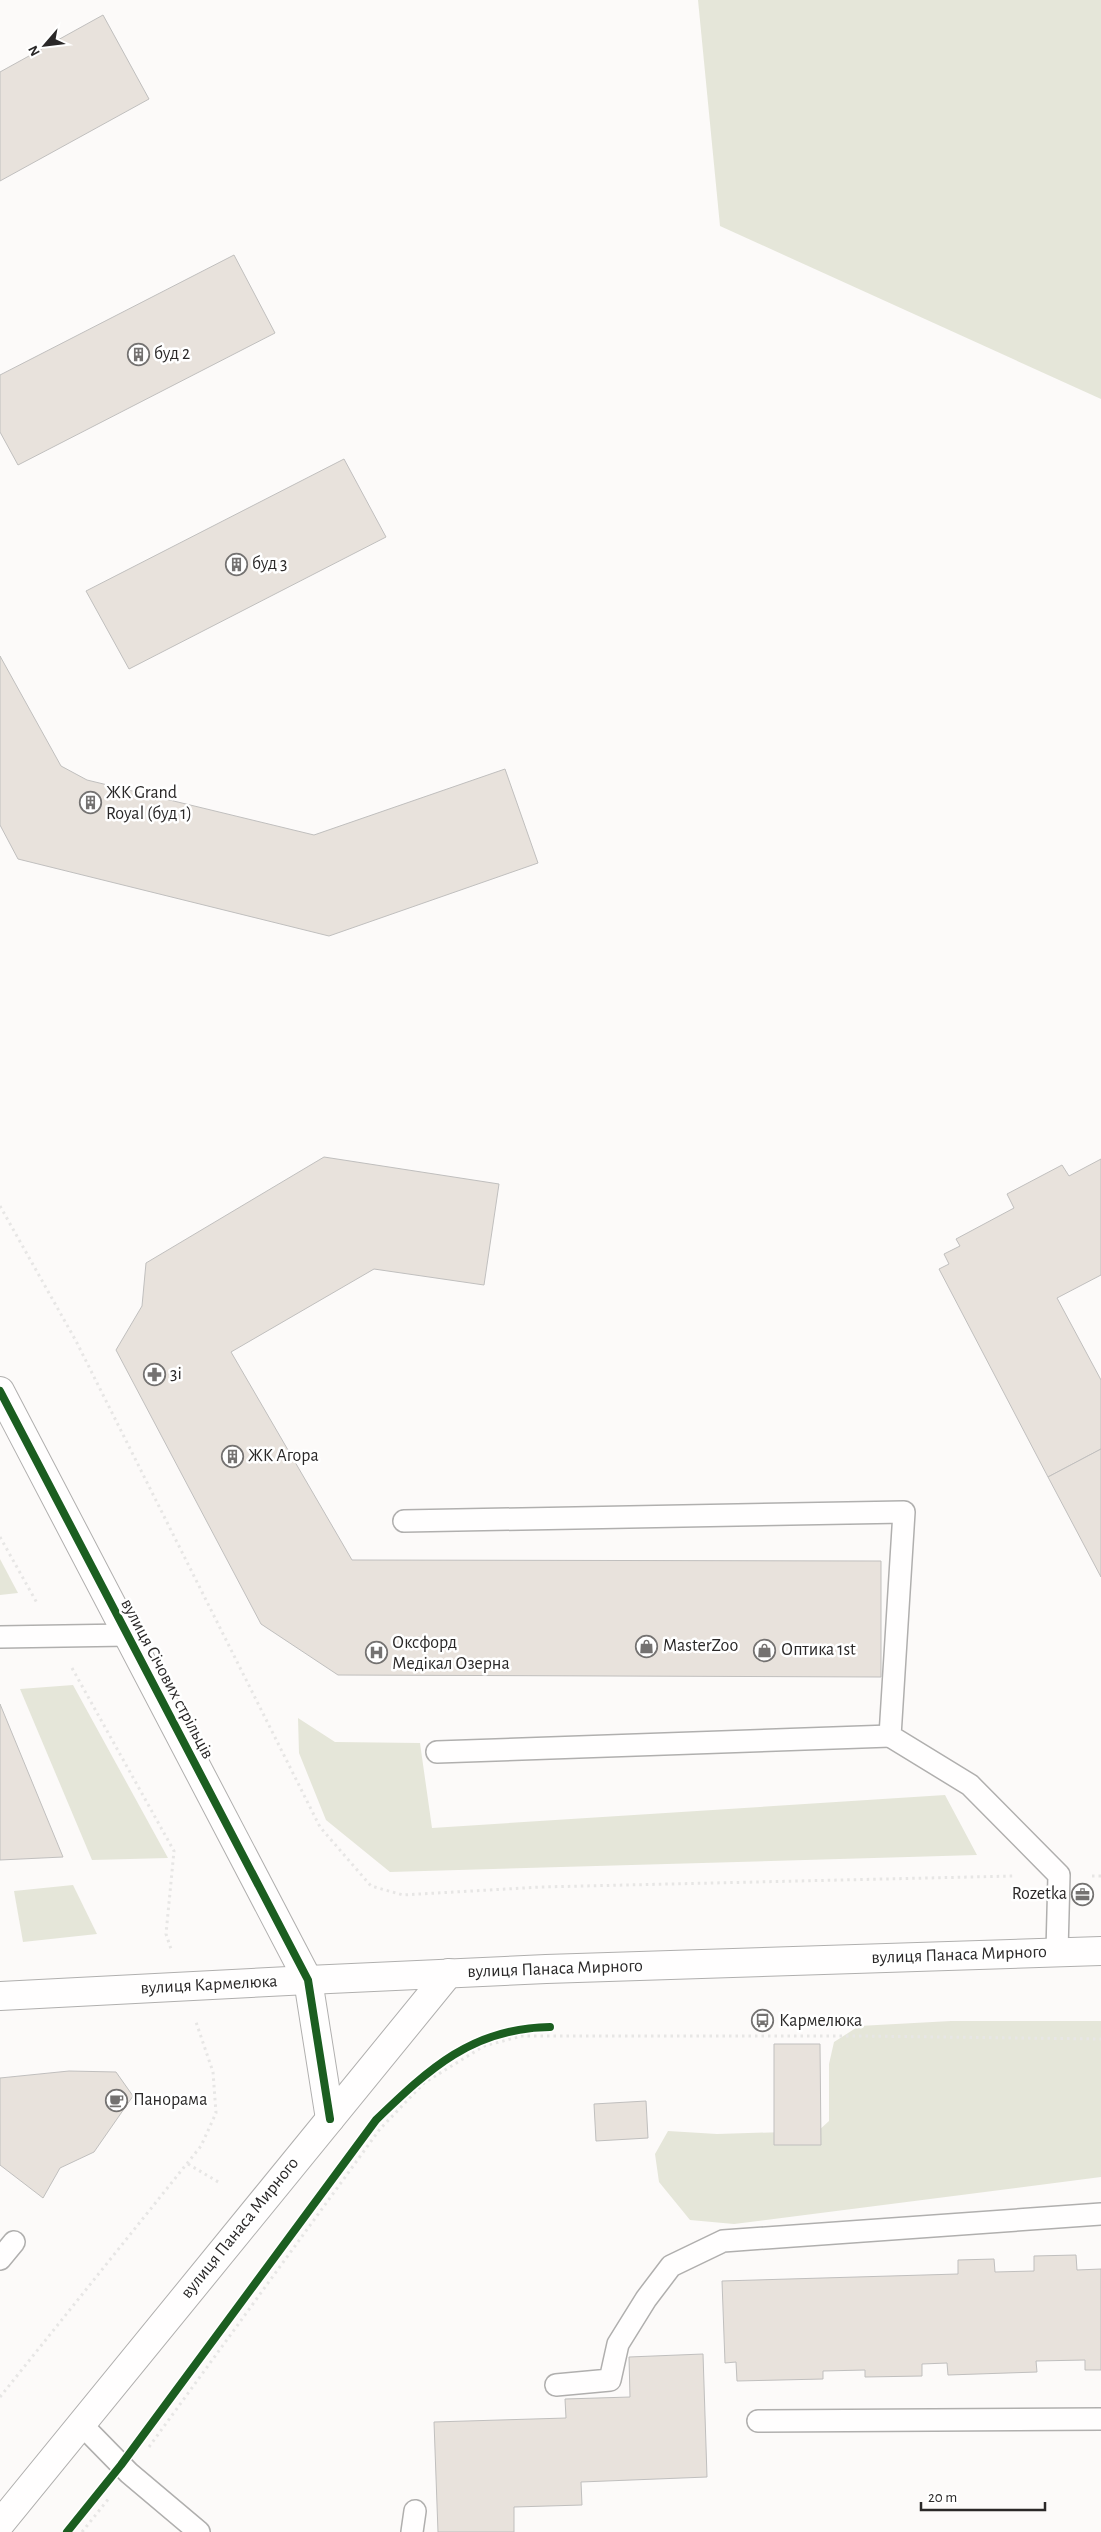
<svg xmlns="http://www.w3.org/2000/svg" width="1101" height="2532" font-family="'Alegreya Sans',sans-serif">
  <rect width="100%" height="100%" fill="#fcfaf9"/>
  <g fill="#e5e6d9">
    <polygon points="698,0 1101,0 1101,399 720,226"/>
    <polygon points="0,1559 18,1593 0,1595"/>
    <polygon points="73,1685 168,1858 92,1860 20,1689"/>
    <polygon points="298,1718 335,1742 420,1743 432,1828 945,1795 977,1855 390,1872 326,1820 299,1753"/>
    <polygon points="73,1885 97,1934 23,1942 14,1891"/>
    <polygon points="951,2021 1101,2021 1101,2177 734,2224 690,2220 659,2182 655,2154 668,2131 717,2134 818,2131 829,2121 829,2064 834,2042 859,2026"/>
  </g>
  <g fill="#e8e2dc" stroke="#c0bfbe">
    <polygon points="103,15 149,99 0,181 0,72"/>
    <polygon points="234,255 275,333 18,465 0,432 0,375"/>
    <polygon points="344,459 386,537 129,669 86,591"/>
    <polygon points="0,656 61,766 87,780 314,835 505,769 538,863 329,936 18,859 0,825"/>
    <polygon points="324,1157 499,1184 484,1285 374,1269 231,1352 352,1560 881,1561 881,1677 338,1675 261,1624 116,1350 142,1306 146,1263"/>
    <polygon points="1101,1159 1101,1275 1057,1298 1101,1380 1101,1449 1048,1477 939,1269 949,1264 944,1254 960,1246 956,1239 1014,1208 1007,1194 1062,1165 1069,1176"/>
    <polygon points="1101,1449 1101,1577 1048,1477"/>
    <polygon points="0,1704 63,1857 0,1860"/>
    <polygon points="774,2044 820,2044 821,2145 774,2145"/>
    <polygon points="69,2071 116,2072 133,2096 94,2152 60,2168 43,2198 0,2165 0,2078"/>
    <polygon points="646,2101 648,2138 596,2141 594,2104"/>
    <polygon points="1076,2255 1077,2270 1101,2269 1101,2370 1085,2370 1085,2360 1036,2361 1037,2372 948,2375 947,2363 922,2364 922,2376 865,2377 865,2370 823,2371 823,2379 737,2381 736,2362 725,2363 722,2281 958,2274 958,2260 994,2259 995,2272 1034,2271 1034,2256"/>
    <polygon points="703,2354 707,2477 581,2482 582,2505 514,2507 514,2532 438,2532 434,2422 566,2418 565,2399 630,2397 629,2357"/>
  </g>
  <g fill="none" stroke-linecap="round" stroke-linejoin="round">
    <defs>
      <g id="lane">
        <polyline points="404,1521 904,1512 890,1736 970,1785 1059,1875 1057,1951"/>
        <polyline points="0,1637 128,1635"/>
        <polyline points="437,1752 890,1736"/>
        <polyline points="0,2259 14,2242"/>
        <polyline points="556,2385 610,2380 618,2344 646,2299 671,2266 723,2241 1101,2214"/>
        <polyline points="758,2421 1101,2419"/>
        <polyline points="81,2424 129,2473 199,2532"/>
        <polyline points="412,2532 415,2511"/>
      </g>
      <polyline id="street" points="0,1996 308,1980"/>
      <g id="secondary">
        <polyline points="0,1391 308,1980 330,2119"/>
        <polyline points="308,1980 546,1969 1101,1951"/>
        <polyline points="0,2524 449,1973"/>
      </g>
    </defs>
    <use href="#lane" stroke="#b0afae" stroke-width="24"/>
    <use href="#street" stroke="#b0afae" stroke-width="30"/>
    <use href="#secondary" stroke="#b0afae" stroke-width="30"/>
    <g stroke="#e7e6e5" stroke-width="3" stroke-dasharray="2.5 4" stroke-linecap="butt">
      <polyline points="0,1206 76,1341 320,1827 371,1886 403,1895 541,1887 1013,1876"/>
      <polyline points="0,1537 37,1603"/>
      <polyline points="72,1668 174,1851 166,1934 172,1952"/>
      <polyline points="1092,1876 1101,1876"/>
      <polyline points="188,2164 220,2183"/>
      <polyline points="0,2397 201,2146 216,2113 213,2072 196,2022"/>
      <polyline points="149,2447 380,2129 424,2083 484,2046 522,2036 859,2036 1101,2039"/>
      <polyline points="82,2532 110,2497"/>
    </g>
    <use href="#lane" stroke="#fffefe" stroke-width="21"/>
    <use href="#street" stroke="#fffefe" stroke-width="28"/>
    <use href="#secondary" stroke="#fffefe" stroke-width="28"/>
    <defs>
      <g id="cycleway">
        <polyline points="0,1391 308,1980 330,2119"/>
        <path d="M67,2532L121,2465L376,2120C429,2069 472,2028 550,2027"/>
      </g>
    </defs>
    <use href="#cycleway" stroke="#fff" stroke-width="11"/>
    <use href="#cycleway" stroke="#1b5e20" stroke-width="8"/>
  </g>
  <defs>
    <symbol id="building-ring" viewBox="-11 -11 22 22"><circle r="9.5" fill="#fff" stroke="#747271" stroke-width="1.5"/><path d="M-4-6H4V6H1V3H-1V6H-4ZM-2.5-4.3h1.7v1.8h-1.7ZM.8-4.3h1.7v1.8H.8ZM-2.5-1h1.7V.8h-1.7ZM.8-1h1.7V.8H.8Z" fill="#747271"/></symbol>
    <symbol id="pharmacy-ring" viewBox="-11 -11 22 22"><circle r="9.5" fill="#fff" stroke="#747271" stroke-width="1.5"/><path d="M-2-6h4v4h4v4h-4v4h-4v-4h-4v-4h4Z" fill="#747271"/></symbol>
    <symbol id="shop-ring" viewBox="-11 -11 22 22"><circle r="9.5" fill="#fff" stroke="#747271" stroke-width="1.5"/><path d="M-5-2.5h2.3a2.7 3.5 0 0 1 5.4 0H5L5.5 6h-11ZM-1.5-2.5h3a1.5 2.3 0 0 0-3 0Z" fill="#747271"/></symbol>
    <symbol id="hospital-ring" viewBox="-11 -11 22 22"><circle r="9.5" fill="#fff" stroke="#747271" stroke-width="1.5"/><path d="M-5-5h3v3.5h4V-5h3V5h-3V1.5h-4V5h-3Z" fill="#747271"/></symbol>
    <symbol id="office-ring" viewBox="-11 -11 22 22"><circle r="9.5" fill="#fff" stroke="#747271" stroke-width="1.5"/><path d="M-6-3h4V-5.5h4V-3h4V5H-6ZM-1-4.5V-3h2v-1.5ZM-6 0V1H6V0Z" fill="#747271"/></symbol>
    <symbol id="bus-ring" viewBox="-11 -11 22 22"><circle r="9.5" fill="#fff" stroke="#747271" stroke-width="1.5"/><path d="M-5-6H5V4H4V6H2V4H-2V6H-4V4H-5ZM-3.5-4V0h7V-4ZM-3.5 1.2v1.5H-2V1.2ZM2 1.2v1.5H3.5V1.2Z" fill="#747271"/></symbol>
    <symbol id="cafe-ring" viewBox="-11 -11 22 22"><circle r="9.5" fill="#fff" stroke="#747271" stroke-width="1.5"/><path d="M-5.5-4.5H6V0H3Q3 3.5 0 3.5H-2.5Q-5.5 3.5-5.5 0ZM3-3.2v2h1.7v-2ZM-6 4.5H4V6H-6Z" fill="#747271"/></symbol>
  </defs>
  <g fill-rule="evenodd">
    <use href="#building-ring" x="126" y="342" width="25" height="25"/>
    <use href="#building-ring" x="224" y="552" width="25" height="25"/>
    <use href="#building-ring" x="78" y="790" width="25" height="25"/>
    <use href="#pharmacy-ring" x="142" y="1362" width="25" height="25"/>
    <use href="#building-ring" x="220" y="1444" width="25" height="25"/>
    <use href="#shop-ring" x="634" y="1634" width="25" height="25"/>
    <use href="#shop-ring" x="752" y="1638" width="25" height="25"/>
    <use href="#hospital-ring" x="364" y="1640" width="25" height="25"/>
    <use href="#office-ring" x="1070" y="1882" width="25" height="25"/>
    <use href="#bus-ring" x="750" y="2008" width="25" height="25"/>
    <use href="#cafe-ring" x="104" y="2088" width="25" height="25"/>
  </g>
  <g text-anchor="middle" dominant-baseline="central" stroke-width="5" stroke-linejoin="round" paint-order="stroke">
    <g font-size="18" fill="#2a2828" stroke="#fff" text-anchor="start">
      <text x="154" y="354">буд 2</text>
      <text x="252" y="564">буд 3</text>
      <text x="106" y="793">ЖК Grand<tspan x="106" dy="21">Royal (буд 1)</tspan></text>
      <text x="170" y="1374">3і</text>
      <text x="248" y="1456">ЖК Агора</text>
      <text x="392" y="1643">Оксфорд<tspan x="392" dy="21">Медікал Озерна</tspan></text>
      <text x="663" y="1646">MasterZoo</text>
      <text x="781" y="1650">Оптика 1st</text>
      <text x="1067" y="1894" text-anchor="end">Rozetka</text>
      <text x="779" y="2021">Кармелюка</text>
      <text x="133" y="2100">Панорама</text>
    </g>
    <g font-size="18" fill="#2a2828" stroke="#fff">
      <text transform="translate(167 1679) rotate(62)">вулиця Січових стрільців</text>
      <text transform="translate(959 1955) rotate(-2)">вулиця Панаса Мирного</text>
      <text transform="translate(555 1969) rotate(-2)">вулиця Панаса Мирного</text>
      <text transform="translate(209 1985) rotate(-3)">вулиця Кармелюка</text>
      <text transform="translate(240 2228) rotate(-51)">вулиця Панаса Мирного</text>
    </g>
  </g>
  <g transform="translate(45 45) rotate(242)" stroke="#ffffff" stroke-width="4" paint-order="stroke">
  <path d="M0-4L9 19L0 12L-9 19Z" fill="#2a2828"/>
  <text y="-8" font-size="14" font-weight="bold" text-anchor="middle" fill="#2a2828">N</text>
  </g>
  <path d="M921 2502v8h124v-8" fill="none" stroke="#2a2828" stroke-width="2.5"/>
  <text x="928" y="2502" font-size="15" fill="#2a2828" stroke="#ffffff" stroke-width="4" paint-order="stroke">20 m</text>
</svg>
